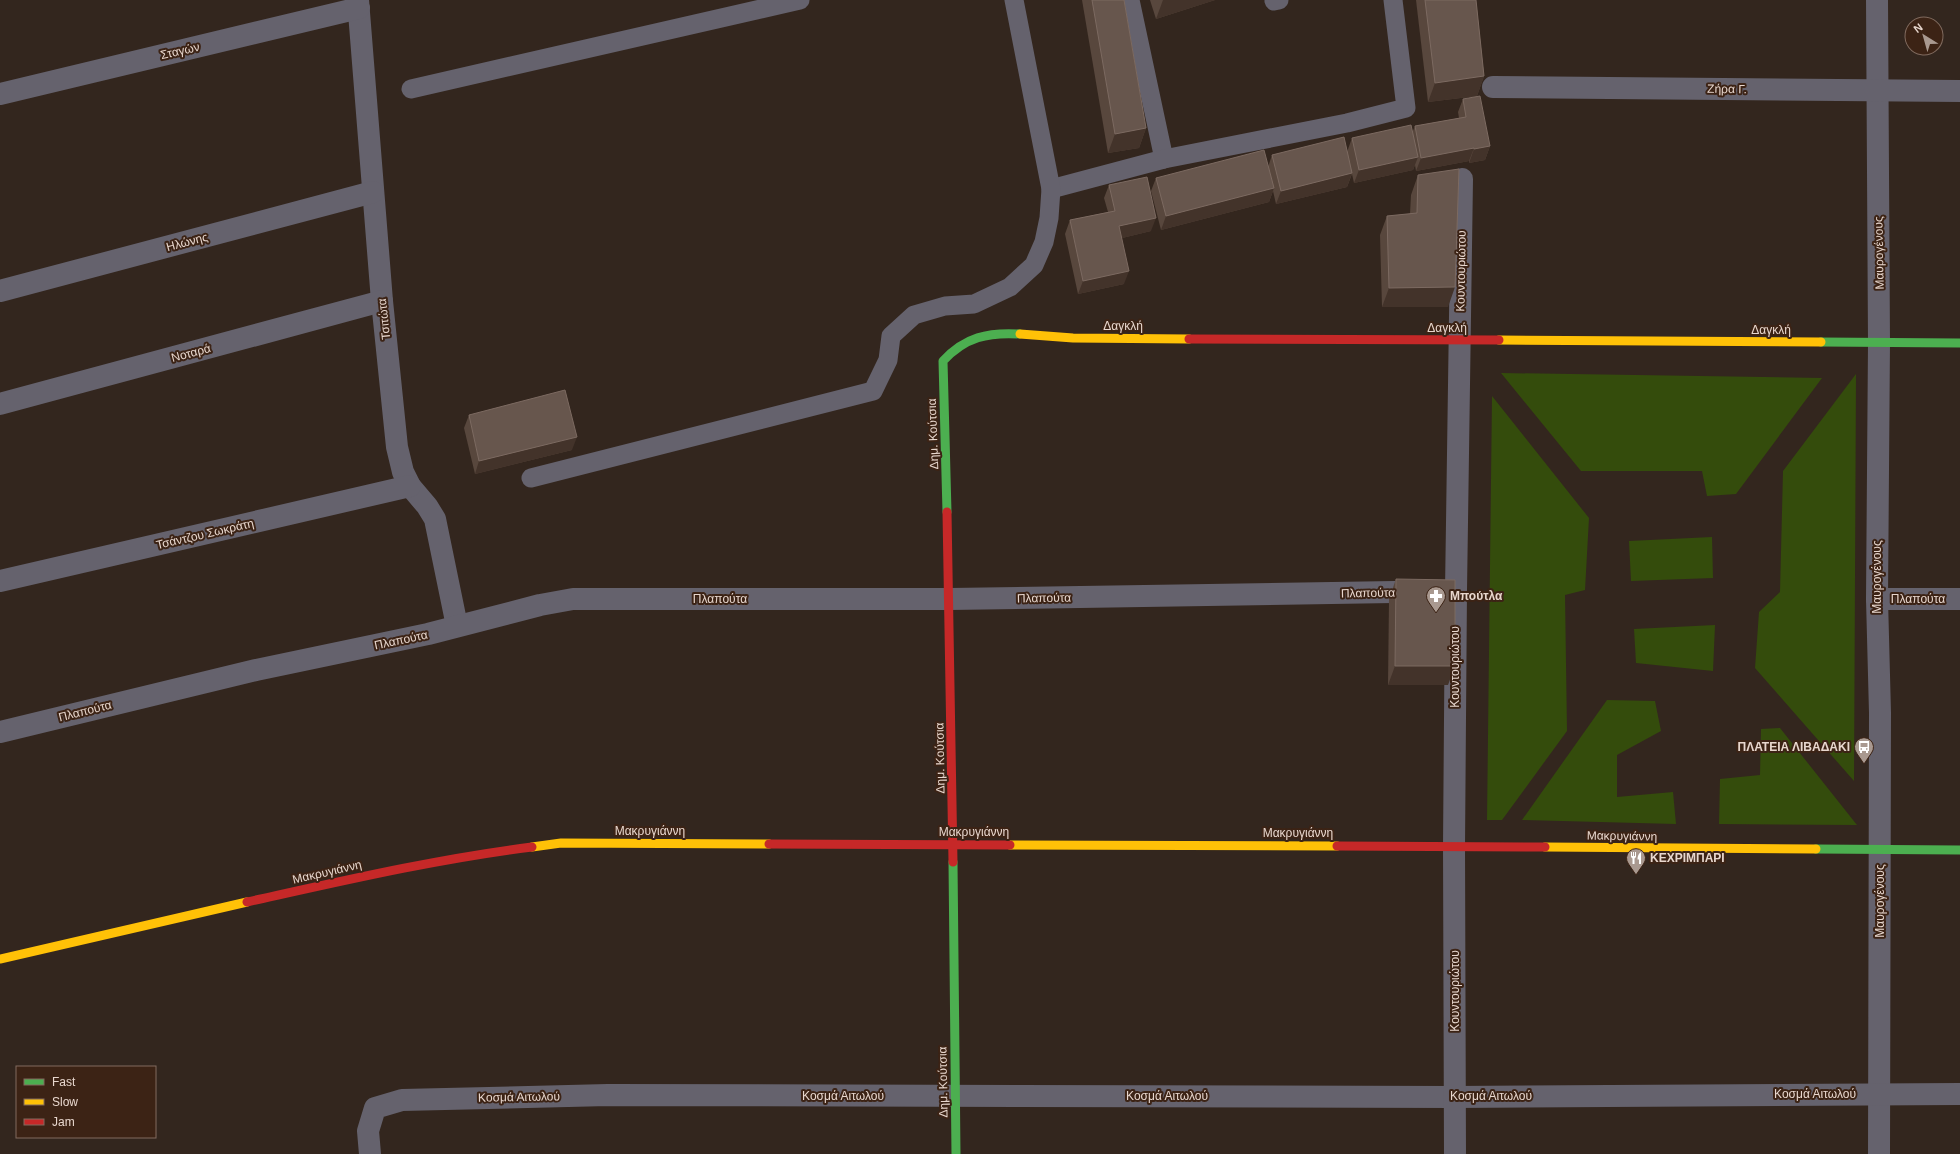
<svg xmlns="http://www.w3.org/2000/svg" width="1960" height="1154" font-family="Arial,sans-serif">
  <rect width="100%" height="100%" fill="#33261e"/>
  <g fill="#344c0c">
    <polygon points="1501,373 1822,378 1736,494 1707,496 1702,471 1581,471"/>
    <polygon points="1856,374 1854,781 1755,668 1759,612 1780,592 1783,471"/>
    <polygon points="1492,396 1589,518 1585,590 1565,595 1567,731 1502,820 1487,820"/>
    <polygon points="1712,537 1713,578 1631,581 1629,541"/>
    <polygon points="1715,625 1713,671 1636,663 1634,629"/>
    <polygon points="1607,700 1655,701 1661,731 1617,755 1617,797 1673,792 1676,824 1522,820"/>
    <polygon points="1780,728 1857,825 1719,824 1720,779 1760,775 1761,729"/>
  </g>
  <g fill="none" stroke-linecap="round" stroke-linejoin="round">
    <g stroke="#65626d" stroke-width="19">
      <polyline points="1130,0 1164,159"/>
      <polyline points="1274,1 1279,0"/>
      <polyline points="411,89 800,0"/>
      <polyline points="1051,189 1164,159 1347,123 1406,108 1393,0"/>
      <polyline points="531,478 873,391 888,360 891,336 914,315 945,306 974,304 1010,287 1034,265 1044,242 1049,218 1051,189 1014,0"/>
    </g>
    <g stroke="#65626d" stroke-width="22">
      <polyline points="358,0 382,301 397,447 403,472 410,486 427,506 435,519 457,626"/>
      <polyline points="1877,0 1879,343 1877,599 1880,713 1879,1154"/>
      <polyline points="1493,87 1960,91"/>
      <polyline points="0,94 359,8"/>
      <polyline points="0,291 373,192"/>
      <polyline points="0,404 382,301"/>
      <polyline points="0,581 410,486"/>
      <polyline points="1877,599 1960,599"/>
      <polyline points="0,732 256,670 428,634 540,605 573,599 950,599 1456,591"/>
      <polyline points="370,1154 368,1131 375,1108 402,1100 608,1095 1455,1097 1960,1094"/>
      <polyline points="1455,1154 1454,846 1456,591 1462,179"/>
    </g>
    <g stroke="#4caf50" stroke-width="9">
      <polyline points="1821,342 1960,343"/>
      <path d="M947,512L943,361C965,337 988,332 1020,334"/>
      <polyline points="1816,849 1960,850"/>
      <polyline points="953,862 956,1154"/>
    </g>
    <g stroke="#ffc107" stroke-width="9">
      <polyline points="1020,334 1073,338 1189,339"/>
      <polyline points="1499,340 1821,342"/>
      <polyline points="1010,845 1337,846"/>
      <polyline points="532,847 561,843 769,844"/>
      <polyline points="1545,847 1816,849"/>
      <polyline points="0,959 247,902"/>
    </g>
    <g stroke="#c62828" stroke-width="9">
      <polyline points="1189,339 1499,340"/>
      <polyline points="947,512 953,862"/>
      <polyline points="769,844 1010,845"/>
      <polyline points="1337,846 1545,847"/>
      <path d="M247,902C342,881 436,859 532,847"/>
    </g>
  </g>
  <g fill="#58473d">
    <polygon points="1082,0 1124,0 1146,128 1139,148 1108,153"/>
    <polygon points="1150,0 1215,0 1156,19"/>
    <polygon points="1416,0 1476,0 1484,76 1477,96 1428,102"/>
    <polygon points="1463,99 1490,146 1485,160 1469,163 1469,161 1416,171 1415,165 1413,170 1354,183 1352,174 1347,187 1276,204 1273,191 1269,202 1161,230 1151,191 1156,178 1268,167 1272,155 1347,152 1352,138 1412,133 1415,126 1459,118 1458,112"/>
    <polygon points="1418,175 1448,307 1382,307 1380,235 1387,216 1410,214 1411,195"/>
    <polygon points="1109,185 1151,231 1122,238 1124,284 1078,294 1065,234 1070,220 1108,212 1104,198"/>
    <polygon points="469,415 572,450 475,474 464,428"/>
    <polygon points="1396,579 1448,685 1388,685 1389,599"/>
  </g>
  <g fill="#43332a">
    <polygon points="1163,0 1215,0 1156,19"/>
    <polygon points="1484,76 1477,96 1428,102 1435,83"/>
    <polygon points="1146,128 1139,148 1108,153 1115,134"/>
    <polygon points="1490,146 1485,160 1469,163 1474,149"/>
    <polygon points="1474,148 1469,161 1416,171 1421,158"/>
    <polygon points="1418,157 1413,170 1354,183 1359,170"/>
    <polygon points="1352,173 1347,187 1276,204 1281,191"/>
    <polygon points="1274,188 1269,202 1161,230 1166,216"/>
    <polygon points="1156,218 1151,231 1114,240 1119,226"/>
    <polygon points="1129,271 1124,284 1078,294 1083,281"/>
    <polygon points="1455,287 1448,307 1382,307 1389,288"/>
    <polygon points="577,437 572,450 475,474 479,461"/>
    <polygon points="1395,666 1455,666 1448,685 1388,685"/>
  </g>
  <g fill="#67564d" stroke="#7c6a61">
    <polygon points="1092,0 1124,0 1146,128 1115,134"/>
    <polygon points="1425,0 1476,0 1484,76 1435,83"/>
    <polygon points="1480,96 1490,146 1474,149 1474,148 1421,158 1415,126 1466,117 1463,99"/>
    <polygon points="1411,125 1418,157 1359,170 1352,138"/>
    <polygon points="1344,137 1352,173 1281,191 1272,155"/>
    <polygon points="1264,150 1274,188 1166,216 1156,178"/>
    <polygon points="1459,169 1455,287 1389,288 1387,216 1417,213 1418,175"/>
    <polygon points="1147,177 1156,218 1119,226 1129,271 1083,281 1070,220 1115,211 1109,185"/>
    <polygon points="565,390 577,437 479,461 469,415"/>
    <polygon points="1396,579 1455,580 1455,666 1395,666"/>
  </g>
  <defs>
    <symbol id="pharmacy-pin" viewBox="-11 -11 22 30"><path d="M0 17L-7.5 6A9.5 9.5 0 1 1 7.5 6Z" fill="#a99990" stroke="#3c2315"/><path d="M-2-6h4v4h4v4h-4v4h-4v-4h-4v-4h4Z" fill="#fff"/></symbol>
    <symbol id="bus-pin" viewBox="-11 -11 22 30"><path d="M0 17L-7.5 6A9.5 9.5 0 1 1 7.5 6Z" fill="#a99990" stroke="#3c2315"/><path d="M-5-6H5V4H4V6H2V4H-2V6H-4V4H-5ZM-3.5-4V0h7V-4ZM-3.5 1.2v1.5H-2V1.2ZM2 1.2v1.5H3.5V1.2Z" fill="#fff"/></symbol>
    <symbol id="restaurant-pin" viewBox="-11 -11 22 30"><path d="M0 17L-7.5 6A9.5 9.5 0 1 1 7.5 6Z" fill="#a99990" stroke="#3c2315"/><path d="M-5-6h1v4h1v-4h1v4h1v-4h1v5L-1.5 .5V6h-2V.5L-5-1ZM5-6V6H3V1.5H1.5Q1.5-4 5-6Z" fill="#fff"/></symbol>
  </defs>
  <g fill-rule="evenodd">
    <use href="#pharmacy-pin" x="1425" y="585" width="22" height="30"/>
    <use href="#bus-pin" x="1853" y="736" width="22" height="30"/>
    <use href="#restaurant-pin" x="1625" y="847" width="22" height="30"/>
  </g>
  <g text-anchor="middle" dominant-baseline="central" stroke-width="4" stroke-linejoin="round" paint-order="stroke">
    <g font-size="12" fill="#e8d7ce" stroke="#3c2315">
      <text transform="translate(180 51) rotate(-13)">Σταγών</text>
      <text transform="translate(1727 89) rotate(1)">Ζήρα Γ.</text>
      <text transform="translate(187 242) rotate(-15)">Ηλώνης</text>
      <text transform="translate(1879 253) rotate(-91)">Μαυρογένους</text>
      <text transform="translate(1461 271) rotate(-89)">Κουντουριώτου</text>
      <text transform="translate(384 319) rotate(-96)">Τσιτώτα</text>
      <text x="1123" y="326">Δαγκλή</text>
      <text x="1447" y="328">Δαγκλή</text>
      <text x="1771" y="330">Δαγκλή</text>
      <text transform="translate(191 353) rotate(-15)">Νοταρά</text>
      <text transform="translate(933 434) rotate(-92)">Δημ. Κούτσια</text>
      <text transform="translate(205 534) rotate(-13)">Τσάντζου Σωκράτη</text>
      <text transform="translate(1877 577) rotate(-90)">Μαυρογένους</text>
      <text transform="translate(1368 593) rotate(-1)">Πλαπούτα</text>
      <text transform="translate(1044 598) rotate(-1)">Πλαπούτα</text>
      <text x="720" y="599">Πλαπούτα</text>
      <text x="1918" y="599">Πλαπούτα</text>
      <text transform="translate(401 640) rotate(-12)">Πλαπούτα</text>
      <text transform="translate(1455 667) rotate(-90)">Κουντουριώτου</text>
      <text transform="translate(85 711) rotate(-14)">Πλαπούτα</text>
      <text transform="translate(940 758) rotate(-91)">Δημ. Κούτσια</text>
      <text x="650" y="831">Μακρυγιάννη</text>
      <text x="974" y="832">Μακρυγιάννη</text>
      <text x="1298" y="833">Μακρυγιάννη</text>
      <text transform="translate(1622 836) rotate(1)">Μακρυγιάννη</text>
      <text transform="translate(327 872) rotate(-13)">Μακρυγιάννη</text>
      <text transform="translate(1880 901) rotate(-90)">Μαυρογένους</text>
      <text transform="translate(1455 991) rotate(-90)">Κουντουριώτου</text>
      <text transform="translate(943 1082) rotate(-91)">Δημ. Κούτσια</text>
      <text x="1815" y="1094">Κοσμά Αιτωλού</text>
      <text x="843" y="1096">Κοσμά Αιτωλού</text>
      <text x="1167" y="1096">Κοσμά Αιτωλού</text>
      <text x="1491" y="1096">Κοσμά Αιτωλού</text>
      <text transform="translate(519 1097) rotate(-1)">Κοσμά Αιτωλού</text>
    </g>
    <g font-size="12" font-weight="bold" fill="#e8d7ce" stroke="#3c2315" text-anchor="start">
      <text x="1450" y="596">Μπούτλα</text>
      <text x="1850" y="747" text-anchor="end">ΠΛΑΤΕΙΑ ΛΙΒΑΔΑΚΙ</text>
      <text x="1650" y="858">ΚΕΧΡΙΜΠΑΡΙ</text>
    </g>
  </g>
  <rect x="16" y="1066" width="140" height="72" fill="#3c2315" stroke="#816b5f"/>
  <rect x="24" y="1079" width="20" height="6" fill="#4caf50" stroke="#816b5f"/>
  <text x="52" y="1086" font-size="12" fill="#e8d7ce">Fast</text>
  <rect x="24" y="1099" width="20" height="6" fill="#ffc107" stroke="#816b5f"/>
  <text x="52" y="1106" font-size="12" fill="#e8d7ce">Slow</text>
  <rect x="24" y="1119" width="20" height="6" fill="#c62828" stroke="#816b5f"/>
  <text x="52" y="1126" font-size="12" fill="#e8d7ce">Jam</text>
  <g transform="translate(1924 36) rotate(323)"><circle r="19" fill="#3c2315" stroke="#816b5f"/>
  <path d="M0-3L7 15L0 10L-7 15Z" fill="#a99990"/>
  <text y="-6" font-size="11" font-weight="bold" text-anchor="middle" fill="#e8d7ce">N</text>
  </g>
</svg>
